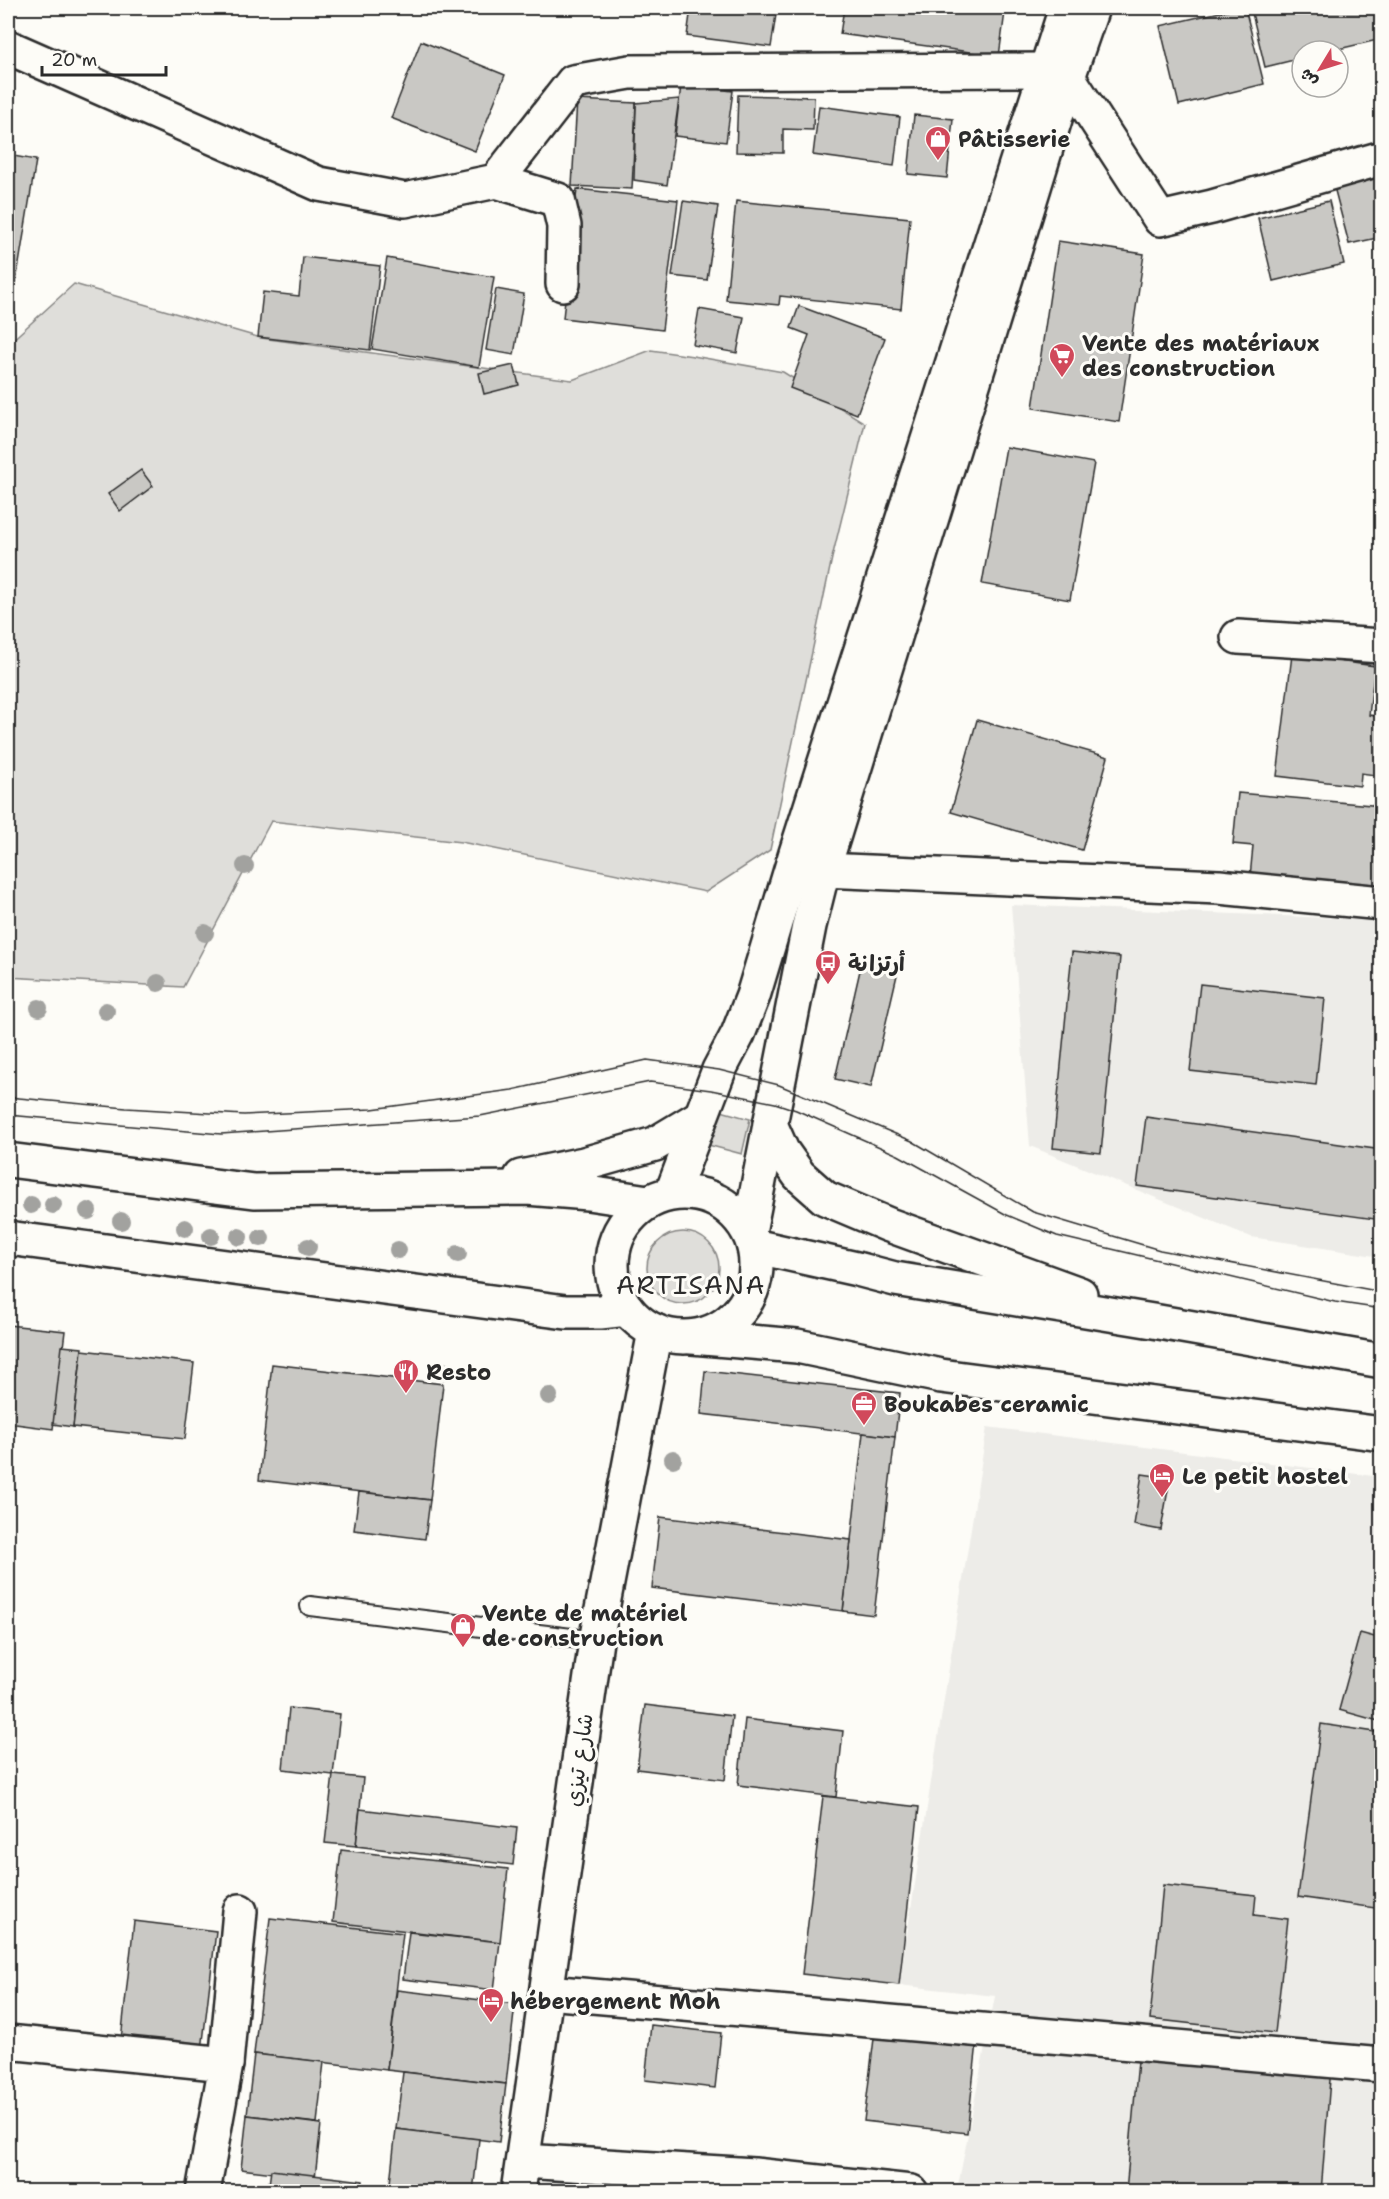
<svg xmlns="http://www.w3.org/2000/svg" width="1389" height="2199" font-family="'Shantell Sans','Playpen Sans Arabic',sans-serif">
  <rect width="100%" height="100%" fill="#fdfcf7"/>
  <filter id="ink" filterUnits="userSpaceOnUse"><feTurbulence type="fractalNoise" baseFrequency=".0167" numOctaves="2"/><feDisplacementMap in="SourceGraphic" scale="12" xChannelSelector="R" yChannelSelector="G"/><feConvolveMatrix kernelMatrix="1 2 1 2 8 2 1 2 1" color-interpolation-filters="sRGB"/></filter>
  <g filter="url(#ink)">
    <g fill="#edece8">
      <polygon points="1011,905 1381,920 1381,1257 1251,1237 1030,1146"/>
      <polygon points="987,1427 1381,1477 1381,2191 957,2191 995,1996 899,1985"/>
    </g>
    <g fill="#dfdeda" stroke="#858482" stroke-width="1.5">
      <polygon points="74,284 261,338 572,380 651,350 693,356 783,372 865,423 832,558 770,850 706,892 461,842 271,821 183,987 8,977 8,344"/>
      <polygon points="721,1111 750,1119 742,1154 708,1145"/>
      <circle cx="683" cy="1268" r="36"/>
    </g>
    <g fill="#c9c8c4" stroke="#2b2b2b" stroke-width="1.5">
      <polygon points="691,8 777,8 771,47 687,36"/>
      <polygon points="844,8 976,8 1005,12 999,56 840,34"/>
      <polygon points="1237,8 1245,8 1264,84 1179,105 1160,26"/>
      <polygon points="1258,8 1382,8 1382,39 1330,51 1302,51 1302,58 1265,67 1251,9"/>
      <polygon points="421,41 505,75 475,151 391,118"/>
      <polygon points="681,85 733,91 726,142 675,136"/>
      <polygon points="738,95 814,97 813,130 783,129 783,153 736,152"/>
      <polygon points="679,99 667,185 634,180 636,103"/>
      <polygon points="577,100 636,103 632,189 572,186"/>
      <polygon points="819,106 900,117 894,166 813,155"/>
      <polygon points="914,115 953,119 947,178 908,174"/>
      <polygon points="8,155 36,160 16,282 8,280"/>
      <polygon points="1382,171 1382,237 1349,244 1333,183"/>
      <polygon points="577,189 678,200 662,330 563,318"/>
      <polygon points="683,201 718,206 707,280 672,276"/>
      <polygon points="736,201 910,218 901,309 780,296 779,305 726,300"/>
      <polygon points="1329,201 1344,264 1273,281 1258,218"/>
      <polygon points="1058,241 1144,254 1119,422 1033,408"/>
      <polygon points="303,257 380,266 370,350 258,337 263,292 299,296"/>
      <polygon points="387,258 494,277 479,367 372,349"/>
      <polygon points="496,289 524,294 514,355 486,350"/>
      <polygon points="799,306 885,338 857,414 790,388 809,335 791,328"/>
      <polygon points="699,309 744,317 737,353 693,345"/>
      <polygon points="514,365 519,385 484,394 479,373"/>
      <polygon points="1006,447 1094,463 1070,600 982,584"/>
      <polygon points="141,470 153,486 120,511 108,494"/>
      <polygon points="1292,655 1375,666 1369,715 1382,717 1382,776 1361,773 1360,786 1277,776"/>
      <polygon points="977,720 1108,757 1082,850 951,812"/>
      <polygon points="1238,793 1382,806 1382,890 1250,877 1253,846 1233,844"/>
      <polygon points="1072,952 1120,957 1101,1153 1053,1148"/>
      <polygon points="864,953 900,962 871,1087 835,1079"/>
      <polygon points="1200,984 1325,998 1316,1085 1190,1071"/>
      <polygon points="1146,1117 1382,1150 1382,1220 1137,1186"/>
      <polygon points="8,1325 65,1331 53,1429 8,1423"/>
      <polygon points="62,1346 82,1348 73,1427 53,1424"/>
      <polygon points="82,1350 194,1363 185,1439 73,1427"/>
      <polygon points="272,1364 443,1384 430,1500 259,1480"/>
      <polygon points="705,1371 900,1393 895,1437 701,1414"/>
      <polygon points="863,1433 895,1437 874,1615 843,1611"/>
      <polygon points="1142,1474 1170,1478 1161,1530 1134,1525"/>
      <polygon points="359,1492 430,1500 425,1539 354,1530"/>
      <polygon points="660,1517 851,1540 843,1611 652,1588"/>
      <polygon points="1360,1633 1382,1639 1382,1722 1339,1710"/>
      <polygon points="8,1666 12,1666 8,1709"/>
      <polygon points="645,1705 732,1716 725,1780 637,1769"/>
      <polygon points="289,1708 340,1714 333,1775 283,1769"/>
      <polygon points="745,1719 843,1731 836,1797 738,1785"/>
      <polygon points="1321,1724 1382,1733 1382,1909 1298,1897"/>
      <polygon points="333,1775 363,1778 356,1846 325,1843"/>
      <polygon points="823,1796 919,1807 899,1985 802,1974"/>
      <polygon points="360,1809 517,1828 513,1865 356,1846"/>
      <polygon points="341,1850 508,1869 500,1942 333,1922"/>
      <polygon points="1163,1885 1256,1895 1254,1915 1288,1919 1275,2033 1150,2019"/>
      <polygon points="270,1918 403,1933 387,2070 254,2054"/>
      <polygon points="134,1921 216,1931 202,2050 121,2040"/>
      <polygon points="409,1932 500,1942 494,1990 403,1979"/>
      <polygon points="397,1990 515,2004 506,2084 387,2070"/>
      <polygon points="876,2022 978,2034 967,2133 864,2121"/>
      <polygon points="651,2025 721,2033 715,2088 645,2080"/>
      <polygon points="1139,2050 1331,2067 1321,2192 1126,2191"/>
      <polygon points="254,2054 324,2062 317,2123 247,2115"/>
      <polygon points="403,2072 506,2084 499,2142 396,2129"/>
      <polygon points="247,2115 321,2124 315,2178 241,2169"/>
      <polygon points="396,2129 479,2139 473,2192 389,2192"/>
      <polygon points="271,2170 363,2181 362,2192 268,2192"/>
    </g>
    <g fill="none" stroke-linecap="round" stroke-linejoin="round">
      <defs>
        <polyline id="service" points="310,1606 596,1641"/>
        <g id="minor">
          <polyline points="8,47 319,184 405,200 496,181 573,82 630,72 1045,70"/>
          <polyline points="1068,77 1160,219 1212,207 1382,158"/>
          <polyline points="496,181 558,200 564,226 563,284"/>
          <polyline points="1238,637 1382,646"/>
          <polyline points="823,870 1219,887 1382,903"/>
          <polyline points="547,1992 1382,2065"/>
          <polyline points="8,2042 226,2064"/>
          <polyline points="523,2161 754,2175 911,2192"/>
          <polyline points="203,2192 226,2064 240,1911"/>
        </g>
        <polyline id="tertiary" points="518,2192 596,1641 655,1331"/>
        <g id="secondary">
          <polyline points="672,1193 719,1070 738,1034 753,996 796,853 1066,8"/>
          <polyline points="749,1232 809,926 823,870 1068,77 1092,8"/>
        </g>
        <g id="primary">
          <polyline points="770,1124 782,1151 799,1175 825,1198 889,1225 1080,1294"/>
          <polyline points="8,1160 254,1191 527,1188 588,1193 648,1202"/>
          <polyline points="521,1177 584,1164 655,1144 700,1117"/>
          <circle cx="684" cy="1265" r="72"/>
          <polyline points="8,1238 566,1312 600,1312 627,1309"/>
          <polyline points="754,1246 857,1269 895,1279 1159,1322 1382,1361"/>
          <polyline points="692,1337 797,1346 941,1376 1382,1434"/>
        </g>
      </defs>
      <use href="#service" stroke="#2b2b2b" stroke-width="22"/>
      <use href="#minor" stroke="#2b2b2b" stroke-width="38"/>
      <use href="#tertiary" stroke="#2b2b2b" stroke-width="38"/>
      <use href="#secondary" stroke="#2b2b2b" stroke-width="38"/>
      <use href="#primary" stroke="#2b2b2b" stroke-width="38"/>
      <use href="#service" stroke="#fdfcf7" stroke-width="18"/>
      <use href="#minor" stroke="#fdfcf7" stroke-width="33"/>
      <use href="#tertiary" stroke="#fdfcf7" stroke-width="33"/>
      <use href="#secondary" stroke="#fdfcf7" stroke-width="33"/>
      <use href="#primary" stroke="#fdfcf7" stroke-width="33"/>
      <g stroke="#2b2b2b" stroke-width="1.5">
        <polyline points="8,1097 126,1108 244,1115 372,1109 512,1090 647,1060 719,1070 779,1085 912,1141 1033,1212 1160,1250 1382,1292"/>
        <polyline points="8,1115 221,1134 480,1116 650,1082 711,1090 775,1103 796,1110 898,1155 1007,1215 1057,1236 1335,1302 1382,1309"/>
      </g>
    </g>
    <g fill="#a2a29f">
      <circle cx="245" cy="866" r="9"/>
      <circle cx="205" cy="933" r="9"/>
      <circle cx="158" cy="983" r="9"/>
      <circle cx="39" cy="1008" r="9"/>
      <circle cx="106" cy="1011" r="9"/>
      <circle cx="31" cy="1205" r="9"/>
      <circle cx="53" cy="1205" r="9"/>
      <circle cx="88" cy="1211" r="9"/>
      <circle cx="121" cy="1221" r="9"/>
      <circle cx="185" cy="1228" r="9"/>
      <circle cx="211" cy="1236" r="9"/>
      <circle cx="239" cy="1237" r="9"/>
      <circle cx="261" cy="1238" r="9"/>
      <circle cx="308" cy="1247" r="9"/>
      <circle cx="398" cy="1250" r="9"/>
      <circle cx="458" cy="1254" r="9"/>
      <circle cx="443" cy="1371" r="9"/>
      <circle cx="549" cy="1396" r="9"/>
      <circle cx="673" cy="1459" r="9"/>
    </g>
  </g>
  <defs>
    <symbol id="shop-pin" viewBox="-11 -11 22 30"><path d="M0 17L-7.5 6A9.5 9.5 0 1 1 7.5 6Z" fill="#d1495b" stroke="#fdfcf7"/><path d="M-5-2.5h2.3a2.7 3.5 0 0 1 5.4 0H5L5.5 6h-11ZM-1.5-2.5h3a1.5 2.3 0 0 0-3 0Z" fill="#fff"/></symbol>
    <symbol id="supermarket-pin" viewBox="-11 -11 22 30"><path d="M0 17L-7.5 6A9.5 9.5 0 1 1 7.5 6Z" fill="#d1495b" stroke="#fdfcf7"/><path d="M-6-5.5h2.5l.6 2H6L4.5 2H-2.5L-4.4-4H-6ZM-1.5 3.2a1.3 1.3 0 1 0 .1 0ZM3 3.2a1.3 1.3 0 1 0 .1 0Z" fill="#fff"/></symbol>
    <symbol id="bus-pin" viewBox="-11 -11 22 30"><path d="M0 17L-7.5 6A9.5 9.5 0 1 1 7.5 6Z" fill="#d1495b" stroke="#fdfcf7"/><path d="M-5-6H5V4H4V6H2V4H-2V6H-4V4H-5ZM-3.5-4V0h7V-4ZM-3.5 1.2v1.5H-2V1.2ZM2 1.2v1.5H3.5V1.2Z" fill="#fff"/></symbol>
    <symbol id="restaurant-pin" viewBox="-11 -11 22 30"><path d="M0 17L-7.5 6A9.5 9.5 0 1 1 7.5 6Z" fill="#d1495b" stroke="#fdfcf7"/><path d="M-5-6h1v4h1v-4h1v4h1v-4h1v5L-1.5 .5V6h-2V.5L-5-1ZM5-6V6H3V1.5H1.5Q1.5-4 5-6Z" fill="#fff"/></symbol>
    <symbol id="office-pin" viewBox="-11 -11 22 30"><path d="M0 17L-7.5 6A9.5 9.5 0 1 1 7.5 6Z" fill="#d1495b" stroke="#fdfcf7"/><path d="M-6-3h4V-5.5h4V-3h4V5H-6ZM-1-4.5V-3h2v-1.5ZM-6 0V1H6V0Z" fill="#fff"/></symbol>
    <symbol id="hotel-pin" viewBox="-11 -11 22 30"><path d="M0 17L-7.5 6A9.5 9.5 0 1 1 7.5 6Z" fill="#d1495b" stroke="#fdfcf7"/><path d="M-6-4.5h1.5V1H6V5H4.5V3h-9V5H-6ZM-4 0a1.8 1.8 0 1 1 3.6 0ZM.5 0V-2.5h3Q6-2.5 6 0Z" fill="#fff"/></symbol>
  </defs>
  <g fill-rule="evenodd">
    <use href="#shop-pin" x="923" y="124" width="30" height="40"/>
    <use href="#supermarket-pin" x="1047" y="341" width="30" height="40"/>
    <use href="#bus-pin" x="813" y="948" width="30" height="40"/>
    <use href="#restaurant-pin" x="391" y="1357" width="30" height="40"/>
    <use href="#office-pin" x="849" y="1389" width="30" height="40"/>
    <use href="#hotel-pin" x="1147" y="1461" width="30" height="40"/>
    <use href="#shop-pin" x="448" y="1611" width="30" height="40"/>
    <use href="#hotel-pin" x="476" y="1986" width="30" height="40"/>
  </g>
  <g text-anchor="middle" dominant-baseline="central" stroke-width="6" stroke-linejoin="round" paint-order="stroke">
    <g font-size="22" font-weight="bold" fill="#2b2b2b" stroke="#fdfcf7" text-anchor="start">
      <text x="958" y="139">Pâtisserie</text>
      <text x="1082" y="343">Vente des matériaux<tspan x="1082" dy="25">des construction</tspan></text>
      <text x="848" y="963">أرتزانة</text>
      <text x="426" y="1372">Resto</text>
      <text x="884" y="1404">Boukabes ceramic</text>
      <text x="1182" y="1476">Le petit hostel</text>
      <text x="482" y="1613">Vente de matériel<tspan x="482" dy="25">de construction</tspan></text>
      <text x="510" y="2001">hébergement Moh</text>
    </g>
    <g font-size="22" fill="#2b2b2b" stroke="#fdfcf7">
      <text transform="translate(579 1760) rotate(-82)">شارع تيزي</text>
    </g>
    <g font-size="26" letter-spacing="1.5" fill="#2b2b2b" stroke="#fdfcf7">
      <text x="691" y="1284">ARTISANA</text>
    </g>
  </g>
  <rect width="1389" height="2199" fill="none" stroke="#fdfcf7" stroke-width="30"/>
  <rect x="15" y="15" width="1359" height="2169" fill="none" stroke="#2b2b2b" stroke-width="2" filter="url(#ink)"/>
  <g transform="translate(1320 69) rotate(232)"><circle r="28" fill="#fdfcf7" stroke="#a9a8a5" stroke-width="1.5"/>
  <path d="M0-4.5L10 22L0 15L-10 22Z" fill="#d1495b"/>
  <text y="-9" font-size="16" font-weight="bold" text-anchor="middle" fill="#2b2b2b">ش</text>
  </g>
  <path d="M42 66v9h124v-9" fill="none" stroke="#2b2b2b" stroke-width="3"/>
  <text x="51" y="66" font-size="18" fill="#2b2b2b" stroke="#fdfcf7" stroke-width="4.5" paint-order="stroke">20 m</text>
</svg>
